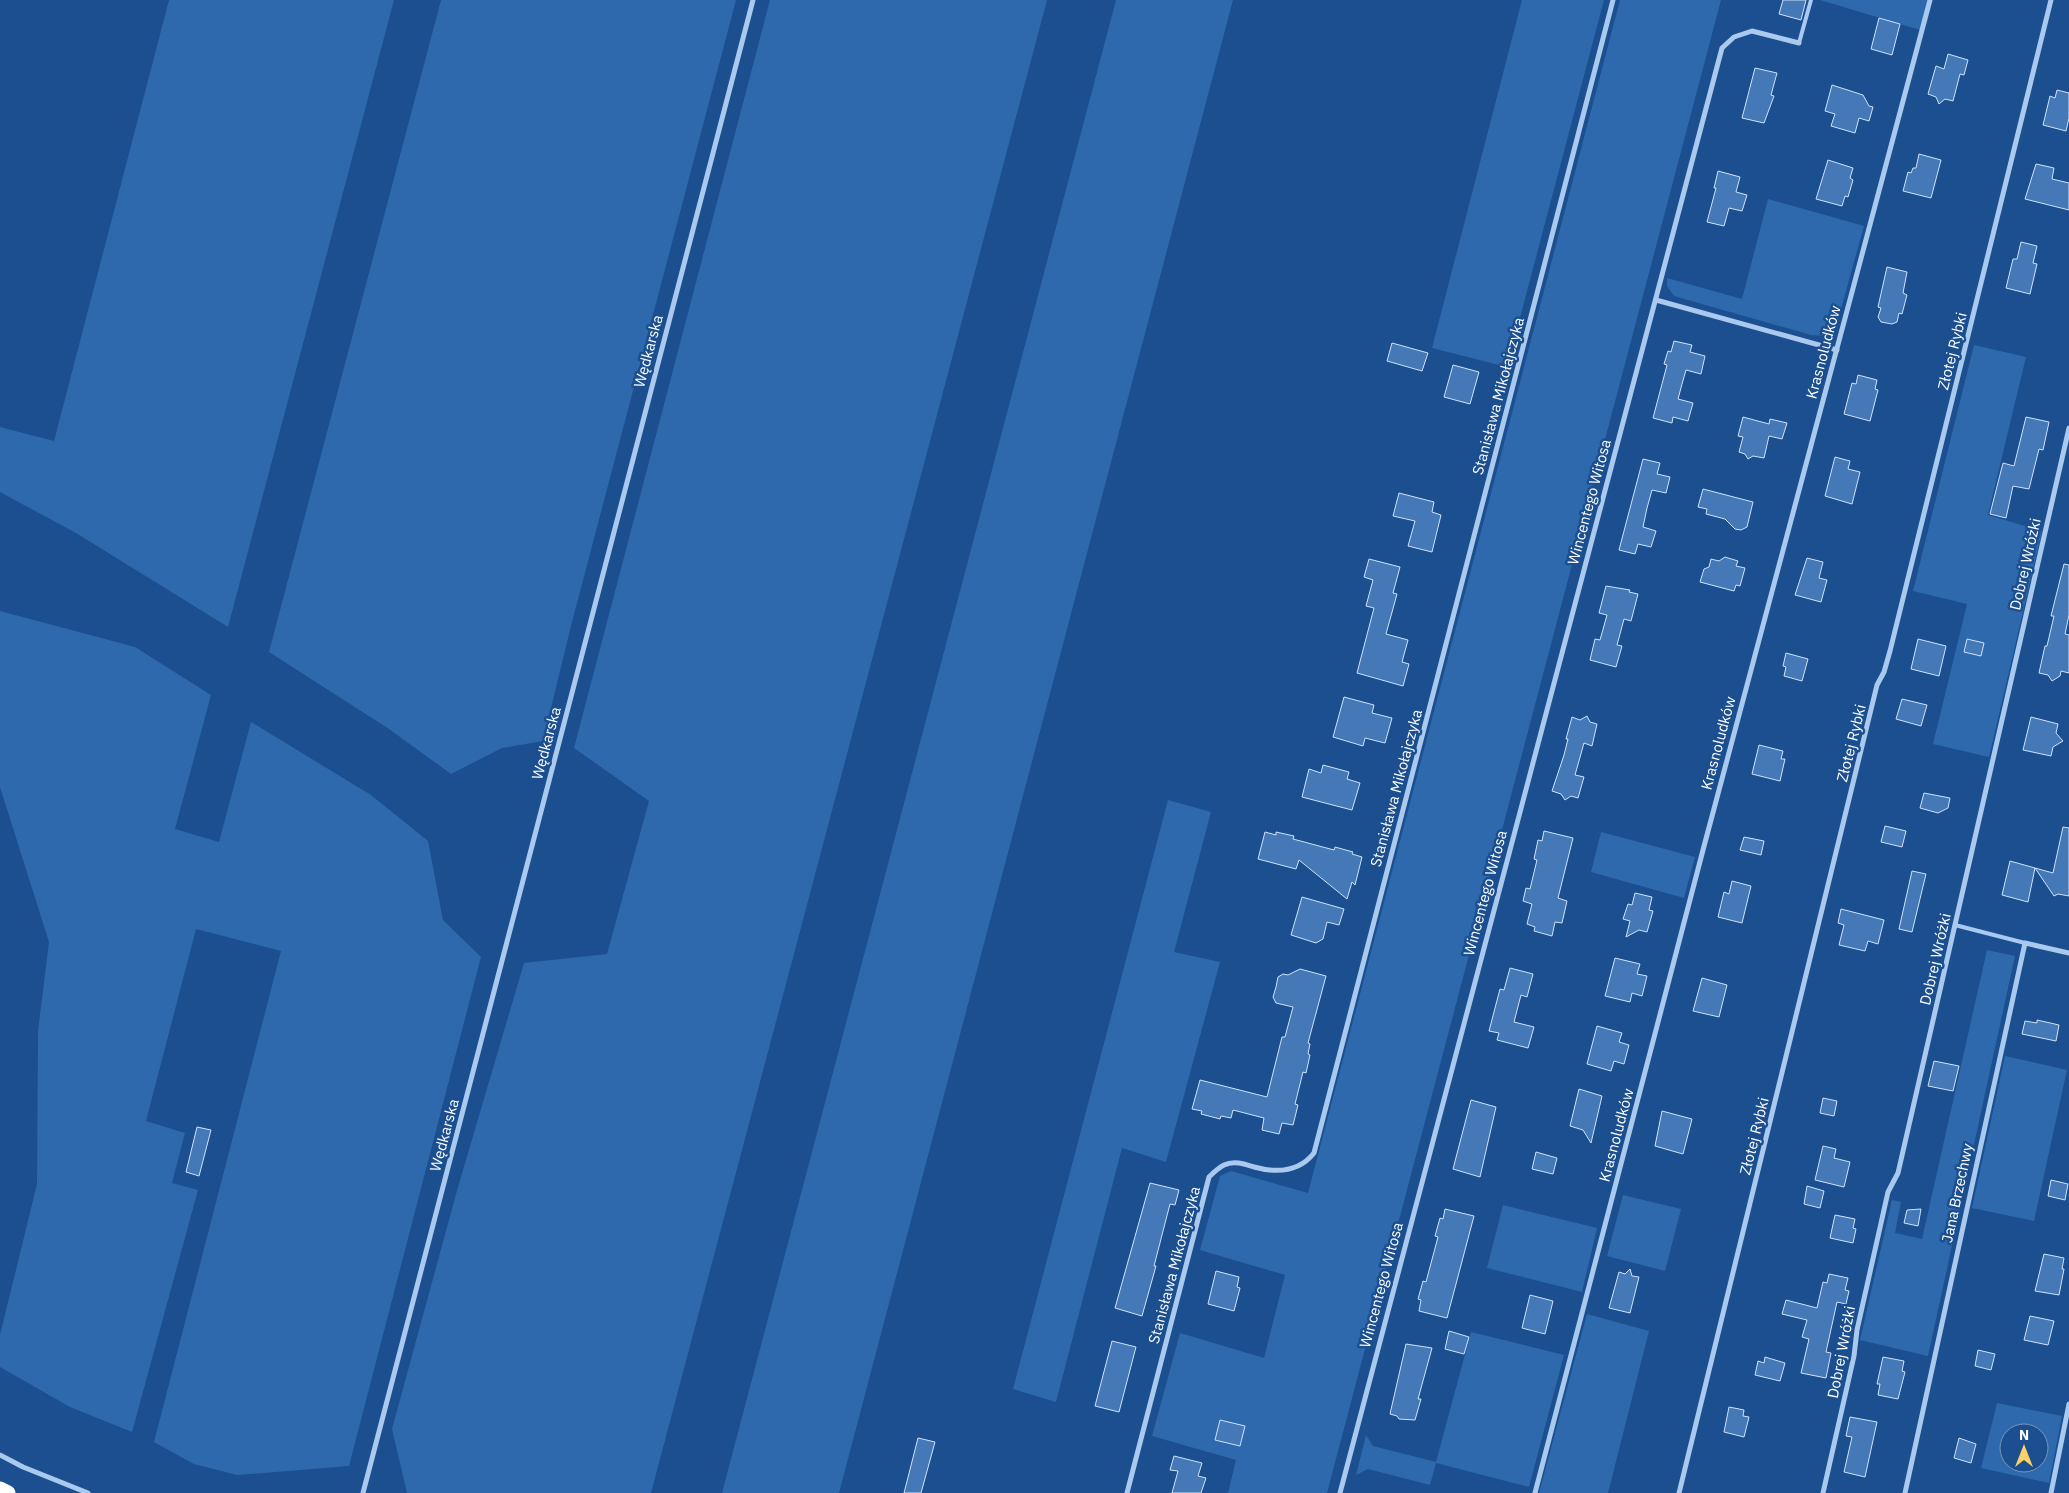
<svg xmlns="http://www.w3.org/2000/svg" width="2069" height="1493" font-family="'IBM Plex Sans',sans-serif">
  <rect width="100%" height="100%" fill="#1b4f8f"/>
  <g fill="#2e69ad" fill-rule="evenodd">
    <polygon points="169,0 394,0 228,627 76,533 0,492 0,427 54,441"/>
    <polygon points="441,0 736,0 572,622 543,741 502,748 451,774 389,729 269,652"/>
    <polygon points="770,0 1047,0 651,1493 407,1493 392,1429 458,1187 524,963 607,954 649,801 574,748"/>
    <polygon points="1116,0 1233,0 839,1493 722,1493"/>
    <polygon points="1522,0 1604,0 1507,367 1432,348"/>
    <polygon points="1620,0 1721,0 1327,1493 1228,1493 1236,1460 1152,1436 1180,1333 1264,1358 1285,1275 1200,1250 1220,1176 1231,1171 1308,1193"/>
    <polygon points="1820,0 1928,0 1920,30"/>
    <polygon points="1768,199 1864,226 1835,331 1826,336 1811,335 1674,296 1667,286 1667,278 1742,299"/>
    <polygon points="1974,345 2026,357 1988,515 2042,531 1989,757 1933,744 1967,604 1913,591"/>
    <polygon points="0,611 135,647 211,695 175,829 219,842 251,722 371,795 428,841 443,920 481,957 349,1466 237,1475 194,1464 154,1442 281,951 196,929 146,1121 185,1133 172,1183 198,1190 132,1432 70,1407 0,1367 0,1335 37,1184 38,1031 49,942 0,787"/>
    <polygon points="1168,800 1211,812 1174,952 1220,962 1166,1162 1122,1148 1056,1402 1013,1389"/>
    <polygon points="1601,832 1695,857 1684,898 1591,872"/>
    <polygon points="1987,950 2015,956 1928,1356 1860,1340 1892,1200 1901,1202 1895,1233 1922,1239"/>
    <polygon points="2005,1056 2067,1070 2034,1221 1972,1208"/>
    <polygon points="1623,1195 1681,1209 1665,1271 1607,1256"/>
    <polygon points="1503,1205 1597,1228 1582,1292 1487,1268"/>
    <polygon points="1587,1314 1649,1331 1608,1493 1539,1493"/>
    <polygon points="1471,1332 1564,1355 1529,1487 1436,1463 1430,1485 1368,1469 1356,1475 1366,1435 1373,1446 1436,1462"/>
    <path d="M1997,1403L2062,1416L2049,1483L1981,1468ZM2009,1433H2039V1463H2009Z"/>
  </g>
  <g fill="#4478b7" stroke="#cfe3fa">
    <polygon points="1783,0 1806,0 1801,20 1779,14"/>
    <polygon points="1879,18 1900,24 1892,55 1871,49"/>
    <polygon points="1948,54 1968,60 1964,75 1960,74 1953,101 1945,99 1939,104 1936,97 1928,94 1936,66 1944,69"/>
    <polygon points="1755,68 1777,73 1771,95 1774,96 1764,123 1742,118"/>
    <polygon points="1832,85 1863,95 1869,106 1873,107 1869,121 1859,118 1855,133 1831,126 1835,114 1825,111"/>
    <polygon points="2057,90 2069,93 2069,118 2066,131 2043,125 2050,96 2055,98"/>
    <polygon points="1919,154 1941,160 1931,198 1903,191 1908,172 1911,173 1913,168 1916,168"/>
    <polygon points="1828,160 1853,168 1850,178 1853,180 1848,197 1845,196 1842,206 1816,199"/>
    <polygon points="2036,164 2054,168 2052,179 2069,183 2069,210 2025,199"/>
    <polygon points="1718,171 1740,177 1736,192 1747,195 1742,211 1729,208 1724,226 1707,222 1716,188 1714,188"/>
    <polygon points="2021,242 2037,246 2033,263 2037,264 2030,294 2006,288 2013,259 2017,259"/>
    <polygon points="1887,267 1907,272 1903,293 1907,295 1902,314 1899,313 1897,322 1892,324 1881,322 1878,317 1881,308 1878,307"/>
    <polygon points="1674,341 1692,345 1690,352 1705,356 1701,374 1686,370 1682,384 1678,399 1693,403 1688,421 1673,417 1672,423 1653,418 1667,365 1664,364 1668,351 1671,352"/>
    <polygon points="1392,343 1428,353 1422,371 1387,361"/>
    <polygon points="1453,365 1479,372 1470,404 1444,397"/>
    <polygon points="1858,375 1877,380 1875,389 1878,390 1870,421 1844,414 1852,383 1856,384"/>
    <polygon points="1743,417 1769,424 1770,419 1787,423 1782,439 1769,436 1764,458 1753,456 1748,459 1745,454 1739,452 1743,437 1738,436"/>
    <polygon points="2026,417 2049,422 2043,450 2039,449 2029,489 2013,486 2006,518 1990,514 2003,463 2014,466"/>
    <polygon points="1835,457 1850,461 1848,469 1860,472 1852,504 1825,496"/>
    <polygon points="1643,459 1660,463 1657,474 1670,477 1666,493 1652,490 1647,508 1643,527 1656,531 1651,547 1638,544 1635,554 1619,550"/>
    <polygon points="1703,489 1753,502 1747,527 1741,530 1735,529 1725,519 1706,514 1707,509 1698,507"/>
    <polygon points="1399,493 1434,502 1432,512 1441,515 1432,552 1408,546 1415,521 1393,516"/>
    <polygon points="1725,557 1738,561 1736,566 1745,568 1740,586 1736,585 1734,591 1700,582 1704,569 1709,567 1711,559 1719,561"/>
    <polygon points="1807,558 1823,562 1819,578 1827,580 1821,602 1795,595"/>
    <polygon points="1369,559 1400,567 1393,593 1397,594 1386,634 1408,640 1402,662 1409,664 1403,686 1357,673 1374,608 1366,606 1373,580 1364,577"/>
    <polygon points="2064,564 2069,565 2069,615 2065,634 2069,635 2069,673 2061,671 2060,676 2052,681 2048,675 2039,673 2045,646 2047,646 2054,616 2051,616"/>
    <polygon points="1606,586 1630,590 1629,592 1638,594 1631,621 1624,619 1617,645 1622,646 1616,667 1590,660 1595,639 1600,640 1607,615 1599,613"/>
    <polygon points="1918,639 1946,646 1939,676 1911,669"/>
    <polygon points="1967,639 1984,643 1981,656 1964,652"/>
    <polygon points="1786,653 1808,659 1802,681 1784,676 1786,667 1783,666"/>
    <polygon points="1344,697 1374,705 1372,713 1392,718 1385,743 1365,738 1363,746 1333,737"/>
    <polygon points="1902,699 1927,705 1921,726 1896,719"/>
    <polygon points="1587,716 1590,722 1597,724 1592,746 1584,743 1575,775 1584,777 1578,798 1571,796 1565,800 1561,794 1552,791 1564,755 1568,739 1566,739 1572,717 1580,720"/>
    <polygon points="2031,717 2058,724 2056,733 2063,741 2053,747 2051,756 2023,750"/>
    <polygon points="1759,745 1783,751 1781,759 1785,759 1780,781 1752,774"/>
    <polygon points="1323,765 1349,772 1347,779 1360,783 1352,810 1302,797 1309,769 1321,773"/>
    <polygon points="1924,793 1950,798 1948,808 1938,813 1920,808"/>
    <polygon points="1885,826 1906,831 1902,847 1881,842"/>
    <polygon points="2063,827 2069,828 2069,896 2058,894 2054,896 2035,868 2053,873"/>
    <polygon points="1544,831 1573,838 1558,898 1567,901 1562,923 1555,922 1552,936 1534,931 1535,927 1527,924 1532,904 1523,901 1526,888 1530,889 1537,860 1534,859 1538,840 1542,841"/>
    <polygon points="1265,832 1276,835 1276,832 1294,836 1293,839 1334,850 1335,847 1353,852 1352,854 1362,857 1355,885 1352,882 1347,899 1299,860 1296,869 1258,859"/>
    <polygon points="1744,837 1764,841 1761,855 1740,850"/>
    <polygon points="2010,861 2035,868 2028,902 2002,895"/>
    <polygon points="1912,871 1926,874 1912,932 1899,929"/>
    <polygon points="1732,881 1751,886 1742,923 1718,917 1724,892 1729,894"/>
    <polygon points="1635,893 1652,897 1649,910 1653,911 1647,932 1639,930 1626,937 1630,921 1623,919 1628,904 1632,905"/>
    <polygon points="1302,897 1344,909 1339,925 1327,922 1323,939 1316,943 1291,935"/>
    <polygon points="1841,909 1884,920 1878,944 1868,941 1865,951 1839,945 1844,925 1838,923"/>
    <polygon points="1615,958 1640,964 1637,974 1647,976 1642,996 1632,993 1630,1002 1605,996"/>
    <polygon points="1510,968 1533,974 1527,997 1521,995 1514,1022 1534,1027 1528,1048 1497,1040 1499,1033 1489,1031 1500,989 1504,990"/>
    <polygon points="1300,969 1326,976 1308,1043 1310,1044 1308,1054 1310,1055 1306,1073 1303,1072 1295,1104 1298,1105 1293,1125 1282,1123 1279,1134 1262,1130 1264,1118 1233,1110 1231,1118 1221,1116 1220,1119 1201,1114 1202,1111 1192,1109 1200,1080 1267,1097 1282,1037 1285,1037 1293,1007 1276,1003 1273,997 1276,987 1278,977 1283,974 1288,975"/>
    <polygon points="1702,978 1727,985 1719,1017 1693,1011"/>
    <polygon points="2037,1020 2059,1025 2056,1041 2022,1034 2025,1021 2037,1023"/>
    <polygon points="1597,1026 1622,1033 1619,1042 1629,1045 1624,1064 1614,1061 1611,1071 1587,1064"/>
    <polygon points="1934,1061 1959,1066 1953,1091 1928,1086"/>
    <polygon points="1579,1089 1602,1096 1591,1143 1583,1130 1570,1126"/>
    <polygon points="1823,1098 1837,1101 1834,1116 1820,1113"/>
    <polygon points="1471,1100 1496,1107 1480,1177 1453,1169"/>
    <polygon points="1662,1111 1692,1119 1683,1154 1655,1146"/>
    <polygon points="197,1127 211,1130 199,1176 186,1172"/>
    <polygon points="1823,1146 1836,1149 1834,1158 1850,1162 1844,1187 1815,1180"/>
    <polygon points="1536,1152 1557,1158 1553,1174 1532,1169"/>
    <polygon points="2051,1180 2068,1184 2065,1200 2048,1196"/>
    <polygon points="1150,1183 1179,1190 1175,1205 1170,1204 1154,1266 1156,1266 1142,1316 1115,1308"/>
    <polygon points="1807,1186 1824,1191 1820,1208 1804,1204"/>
    <polygon points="1445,1209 1474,1216 1447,1318 1419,1311 1421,1300 1418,1299 1423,1281 1426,1282 1438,1237 1435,1236 1440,1218 1443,1219"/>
    <polygon points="1921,1209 1918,1226 1904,1223 1907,1210"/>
    <polygon points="1835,1215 1855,1219 1853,1228 1856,1229 1853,1243 1830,1238"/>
    <polygon points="2044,1254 2064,1258 2062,1269 2064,1269 2059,1295 2035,1291"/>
    <polygon points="1630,1269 1632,1276 1639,1277 1630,1313 1609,1308 1619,1272 1625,1274"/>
    <polygon points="1216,1271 1239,1277 1237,1287 1240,1288 1234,1311 1208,1304"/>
    <polygon points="1829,1274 1848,1278 1845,1290 1849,1291 1846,1304 1837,1302 1826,1352 1831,1353 1826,1378 1801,1373 1809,1339 1802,1337 1807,1320 1782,1314 1786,1300 1817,1308 1823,1282 1827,1283"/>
    <polygon points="1530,1295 1553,1301 1545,1334 1522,1328"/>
    <polygon points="2030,1316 2054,1321 2048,1345 2024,1340"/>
    <polygon points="1449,1331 1469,1337 1464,1354 1445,1349"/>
    <polygon points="1112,1341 1136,1347 1119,1412 1095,1406"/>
    <polygon points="1406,1344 1432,1348 1418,1399 1421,1399 1415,1420 1399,1419 1397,1416 1390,1414"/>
    <polygon points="1978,1350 1995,1354 1991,1370 1975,1366"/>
    <polygon points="1765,1357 1785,1363 1780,1381 1755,1375 1758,1361 1764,1363"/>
    <polygon points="1883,1357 1904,1361 1902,1371 1905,1372 1898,1399 1878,1395 1880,1384 1877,1384"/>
    <polygon points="1729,1407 1744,1410 1743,1416 1749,1417 1744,1437 1724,1432"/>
    <polygon points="1850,1417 1877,1422 1865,1477 1844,1472 1852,1437 1846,1436"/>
    <polygon points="1220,1420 1245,1426 1240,1446 1215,1440"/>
    <polygon points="918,1438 935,1442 921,1493 904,1493"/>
    <polygon points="1959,1438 1976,1444 1971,1463 1954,1458"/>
    <polygon points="1174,1456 1202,1463 1198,1476 1206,1478 1201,1493 1172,1493 1178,1471 1170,1470"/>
  </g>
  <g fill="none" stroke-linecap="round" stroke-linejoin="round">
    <g stroke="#a9c9ee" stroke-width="4">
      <polyline points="1799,43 1811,0"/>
      <polyline points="1955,925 2025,943"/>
    </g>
    <g stroke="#a9c9ee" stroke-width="5">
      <polyline points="1656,300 1837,350"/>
      <polyline points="0,1455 23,1467 88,1493"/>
      <polyline points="363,1493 753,0"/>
      <path d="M1127,1493L1209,1177C1214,1172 1218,1168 1224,1165C1234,1160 1245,1164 1254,1167C1276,1173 1299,1172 1314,1153L1613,0"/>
      <polyline points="1340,1493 1722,48 1734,37 1752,31 1799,43"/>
      <polyline points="1535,1493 1703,850 1930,0"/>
      <polyline points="1679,1493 1877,685 1884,672 1890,651 2051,0"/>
      <polyline points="1823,1493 1854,1356 1857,1330 1888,1192 1898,1173 2069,428"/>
      <polyline points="1905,1493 2025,943 2069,953"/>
      <polyline points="2051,1493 2069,1404"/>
    </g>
    <polyline stroke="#fff" stroke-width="15" points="0,1489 8,1493"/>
  </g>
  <g text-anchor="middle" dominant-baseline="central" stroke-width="5" stroke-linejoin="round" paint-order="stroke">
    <g font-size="15" fill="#fff" stroke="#1b4f8f">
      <text transform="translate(648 351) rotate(-75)">Wędkarska</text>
      <text transform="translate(1952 351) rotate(-76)">Złotej Rybki</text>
      <text transform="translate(1823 352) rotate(-75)">Krasnoludków</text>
      <text transform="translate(1498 396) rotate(-75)">Stanisława Mikołajczyka</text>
      <text transform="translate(1589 502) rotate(-75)">Wincentego Witosa</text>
      <text transform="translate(2025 564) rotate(-77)">Dobrej Wróżki</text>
      <text transform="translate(546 743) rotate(-75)">Wędkarska</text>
      <text transform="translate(1718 743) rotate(-75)">Krasnoludków</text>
      <text transform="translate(1851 743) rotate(-76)">Złotej Rybki</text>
      <text transform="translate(1396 788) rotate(-75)">Stanisława Mikołajczyka</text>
      <text transform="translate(1485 893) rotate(-75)">Wincentego Witosa</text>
      <text transform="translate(1935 959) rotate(-77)">Dobrej Wróżki</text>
      <text transform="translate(444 1135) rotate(-75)">Wędkarska</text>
      <text transform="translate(1616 1135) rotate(-75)">Krasnoludków</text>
      <text transform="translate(1754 1136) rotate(-76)">Złotej Rybki</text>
      <text transform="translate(1957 1193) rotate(-78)">Jana Brzechwy</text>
      <text transform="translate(1174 1265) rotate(-75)">Stanisława Mikołajczyka</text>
      <text transform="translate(1381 1285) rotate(-75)">Wincentego Witosa</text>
      <text transform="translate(1841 1352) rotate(-79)">Dobrej Wróżki</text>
    </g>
  </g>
  <g transform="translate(2024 1448)"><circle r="24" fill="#1b4f8f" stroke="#7695bc"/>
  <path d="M0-4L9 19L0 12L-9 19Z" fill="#ffd166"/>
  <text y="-8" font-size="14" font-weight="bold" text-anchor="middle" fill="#ffffff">N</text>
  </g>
</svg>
